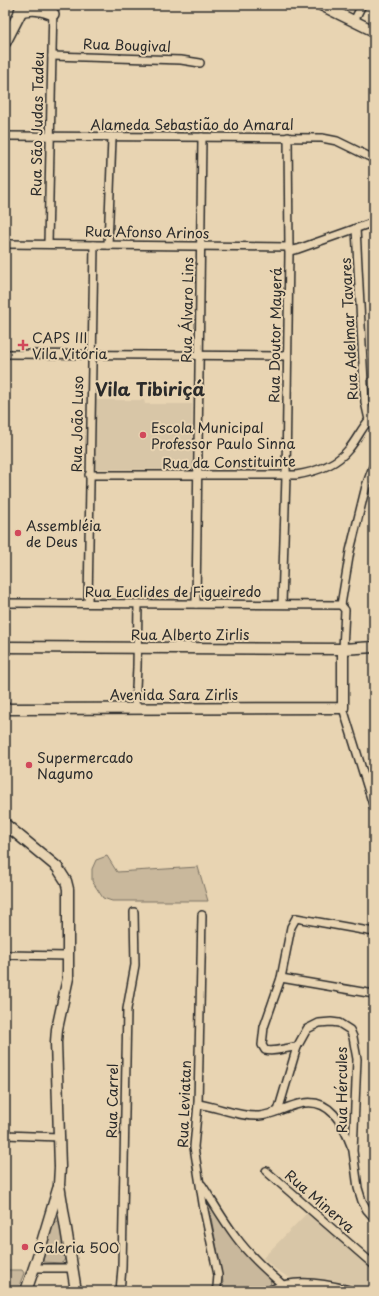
<svg xmlns="http://www.w3.org/2000/svg" width="379" height="1296" font-family="'Playpen Sans',sans-serif">
  <rect width="100%" height="100%" fill="#e8d4b2"/>
  <filter id="ink" filterUnits="userSpaceOnUse"><feTurbulence type="fractalNoise" baseFrequency=".025" numOctaves="2"/><feDisplacementMap in="SourceGraphic" scale="8" xChannelSelector="R" yChannelSelector="G"/><feConvolveMatrix kernelMatrix="1 2 1 2 8 2 1 2 1" color-interpolation-filters="sRGB"/></filter>
  <g filter="url(#ink)">
    <g fill="#d8c6a7">
      <polygon points="94,400 144,400 145,404 192,404 192,469 189,470 94,469"/>
      <polygon points="307,1213 374,1271 374,1291 367,1291 347,1284 334,1280 321,1279 296,1279 288,1277 275,1269 263,1258"/>
    </g>
    <g fill="#c9b89c" stroke="#7a7264">
      <polygon points="107,856 117,872 198,867 208,901 112,901 103,898 92,881 92,869 96,860"/>
      <polygon points="208,1202 240,1249 270,1279 271,1283 268,1287 263,1291 220,1291 223,1283 222,1275"/>
      <polygon points="58,1221 60,1223 65,1259 62,1263 44,1262 43,1260 53,1223"/>
      <polygon points="5,1270 22,1270 24,1273 17,1291 5,1291"/>
    </g>
    <g fill="none" stroke-linecap="round" stroke-linejoin="round">
      <defs>
        <g id="street">
          <polyline points="354,21 362,5"/>
          <polyline points="52,56 181,60 200,63"/>
          <polyline points="5,136 322,138 337,141 374,159"/>
          <polyline points="356,228 365,402 369,420 374,427"/>
          <polyline points="5,244 289,247"/>
          <polyline points="48,244 53,5"/>
          <polyline points="108,245 112,138"/>
          <polyline points="289,251 298,249 374,222"/>
          <polyline points="5,354 287,356"/>
          <path d="M89,475H296C314,472 336,465 348,450C356,441 361,429 369,420"/>
          <polyline points="5,603 341,605"/>
          <polyline points="88,603 94,245"/>
          <polyline points="196,604 202,137"/>
          <polyline points="282,604 286,476 289,251 288,137"/>
          <polyline points="343,649 345,610 341,605 350,551 366,486 374,464"/>
          <polyline points="135,708 137,667 138,604"/>
          <polyline points="343,708 374,808"/>
          <polyline points="202,915 198,1104 194,1147 204,1210 218,1275 217,1287 215,1291"/>
          <polyline points="5,955 69,956"/>
          <polyline points="281,978 374,994"/>
          <path d="M297,1047C286,1047 276,1053 265,1050L262,1045L264,1027L281,978L291,927L296,918L374,932"/>
          <path d="M198,1104C218,1107 239,1117 259,1116C273,1115 285,1107 299,1104C330,1096 343,1124 352,1148"/>
          <polyline points="278,1111 297,1047 307,1029 319,1023 331,1022 339,1023 350,1030 353,1037 357,1059 353,1151 358,1188 362,1201 367,1210 374,1218"/>
          <polyline points="5,1135 59,1137"/>
          <polyline points="266,1171 374,1265"/>
          <path d="M202,1185C213,1202 223,1220 236,1237C250,1256 267,1271 284,1286"/>
          <polyline points="34,1268 72,1268"/>
          <polyline points="120,1291 122,1268 127,1009 135,965 134,912"/>
        </g>
        <g id="secondary">
          <polyline points="321,5 374,31"/>
          <polyline points="5,647 343,649 374,647"/>
          <polyline points="5,709 343,708 343,649"/>
          <polyline points="5,824 57,867 66,881 68,889 68,978 57,1029 56,1042 60,1167 59,1185 76,1291"/>
          <polyline points="26,1291 37,1259 58,1189"/>
          <path d="M272,1291C293,1280 325,1285 347,1291"/>
        </g>
        <g id="primary">
          <path d="M20,11C33,8 41,9 53,14"/>
          <polyline points="5,42 24,5"/>
        </g>
      </defs>
      <use href="#street" stroke="#2b2b2b" stroke-width="10"/>
      <use href="#secondary" stroke="#2b2b2b" stroke-width="13"/>
      <use href="#primary" stroke="#2b2b2b" stroke-width="14"/>
      <use href="#street" stroke="#e8d4b2" stroke-width="7"/>
      <use href="#secondary" stroke="#e8d4b2" stroke-width="10"/>
      <use href="#primary" stroke="#e8d4b2" stroke-width="11"/>
    </g>
  </g>
  <g fill="#d1495b" stroke="#e8d4b2" stroke-width="1.5">
    <path d="M21 339h4v4h4v4h-4v4h-4v-4h-4v-4h4z"/>
    <circle cx="143" cy="435" r="4"/>
    <circle cx="18" cy="533" r="4"/>
    <circle cx="29" cy="765" r="4"/>
    <circle cx="25" cy="1247" r="4"/>
  </g>
  <g text-anchor="middle" dominant-baseline="central" stroke-width="4" stroke-linejoin="round" paint-order="stroke">
    <g font-size="14" fill="#2b2b2b" stroke="#e8d4b2">
      <text transform="translate(127 45) rotate(2)">Rua Bougival</text>
      <text transform="translate(37 124) rotate(-89)">Rua São Judas Tadeu</text>
      <text x="192" y="124">Alameda Sebastião do Amaral</text>
      <text transform="translate(147 232) rotate(1)">Rua Afonso Arinos</text>
      <text transform="translate(187 310) rotate(-89)">Rua Álvaro Lins</text>
      <text transform="translate(349 329) rotate(-93)">Rua Adelmar Tavares</text>
      <text transform="translate(275 335) rotate(-89)">Rua Doutor Mayerá</text>
      <text transform="translate(77 424) rotate(-89)">Rua João Luso</text>
      <text transform="translate(229 462) rotate(-1)">Rua da Constituinte</text>
      <text x="173" y="591">Rua Euclides de Figueiredo</text>
      <text x="190" y="634">Rua Alberto Zirlis</text>
      <text x="174" y="694">Avenida Sara Zirlis</text>
      <text transform="translate(341 1090) rotate(-90)">Rua Hércules</text>
      <text transform="translate(112 1101) rotate(-89)">Rua Carrel</text>
      <text transform="translate(184 1104) rotate(-88)">Rua Leviatan</text>
      <text transform="translate(320 1201) rotate(41)">Rua Minerva</text>
    </g>
    <g font-size="14" fill="#2b2b2b" stroke="#e8d4b2" text-anchor="start">
      <text x="32" y="337">CAPS III<tspan x="32" dy="16">Vila Vitória</tspan></text>
      <text x="151" y="427">Escola Municipal<tspan x="151" dy="16">Professor Paulo Sinna</tspan></text>
      <text x="26" y="525">Assembléia<tspan x="26" dy="16">de Deus</tspan></text>
      <text x="37" y="757">Supermercado<tspan x="37" dy="16">Nagumo</tspan></text>
      <text x="33" y="1247">Galeria 500</text>
    </g>
    <g font-size="18" font-weight="bold" fill="#2b2b2b" stroke="#e8d4b2">
      <text x="150" y="388">Vila Tibiriçá</text>
    </g>
  </g>
  <rect width="379" height="1296" fill="none" stroke="#e8d4b2" stroke-width="20"/>
  <rect x="10" y="10" width="359" height="1276" fill="none" stroke="#2b2b2b" stroke-width="1.5" filter="url(#ink)"/>
</svg>
